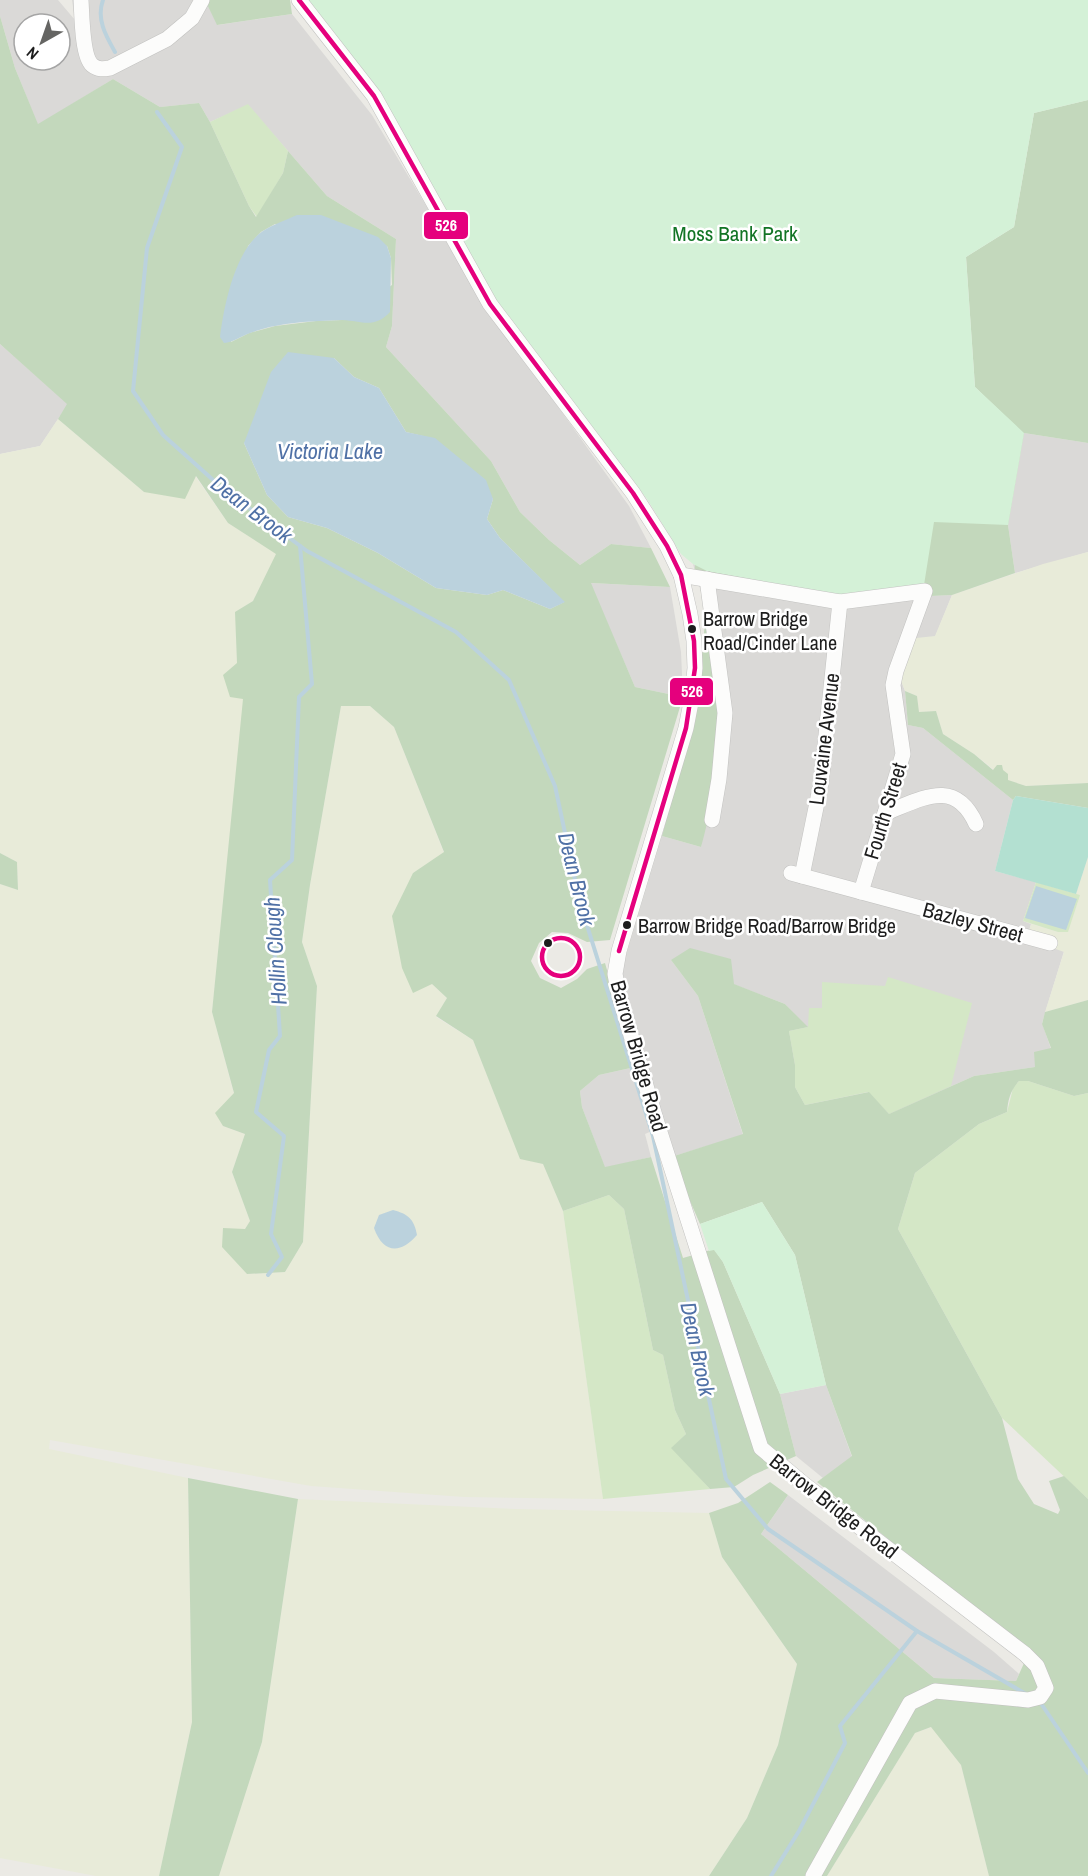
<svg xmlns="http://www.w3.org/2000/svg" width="1088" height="1876" font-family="'Archivo Narrow',sans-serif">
  <rect width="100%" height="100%" fill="#ebeae5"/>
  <g fill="#dad9d7" fill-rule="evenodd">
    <path d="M0,0H58L75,20L72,0H205L218,25L292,14L372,115L485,305L629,506L651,548L611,544L580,565L549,540L520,512L491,461L386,347L392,326L396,239L327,196L248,105L210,122L199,103L160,107L113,79L38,125L15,68L0,16ZM24,24H60V60H24Z"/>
    <polygon points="0,344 68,404 40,446 0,454"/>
    <polygon points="1024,433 1088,443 1088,552 1015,573 1008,525"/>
    <polygon points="693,564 707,571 924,585 931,596 952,595 935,637 909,657 900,678 905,691 908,725 923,728 1013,800 995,871 1036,882 1023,921 1031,924 1029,931 1064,951 1042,1023 1051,1049 1035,1067 974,1076 889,1114 785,1004 671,960 698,996 743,1135 671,1157 623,996 622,973 625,959 662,836 701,847 716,685 701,592"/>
    <polygon points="590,583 670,587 681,652 683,697 635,687"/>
    <polygon points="635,1067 654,1130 645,1134 651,1157 605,1168 582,1107 580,1091 599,1075"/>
    <polygon points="826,1385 852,1457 823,1478 796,1456 780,1394"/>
    <polygon points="788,1495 994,1652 1019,1674 1016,1681 934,1678 761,1534"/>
  </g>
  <g fill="#e8ebd9">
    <polygon points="58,419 144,492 195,476 228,523 277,554 253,601 236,612 237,663 244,699 212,1012 234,1094 223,1126 245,1134 232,1172 250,1221 245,1229 247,1274 285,1272 303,1242 317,986 302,942 310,885 341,706 370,706 394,727 444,853 413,873 432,984 447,998 436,1017 473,1040 520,1158 543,1164 563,1211 603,1499 464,1497 311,1486 50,1440 49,1449 188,1478 192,1722 159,1876 96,1876 0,1858 0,884 18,890 17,862 0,853 0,454 40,446"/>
    <polygon points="1088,552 1088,783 1026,786 1007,780 974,754 943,734 936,711 919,712 917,696 905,691 900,678 916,638 935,636 952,595 1043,564"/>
    <polygon points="1088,857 1088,1000 1045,1012 1064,952 1053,948 1029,931 1031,924 1058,932 1080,895 1076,894"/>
    <polygon points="298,1499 516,1509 709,1513 722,1557 797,1664 778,1745 747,1818 709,1876 219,1876 262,1742"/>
    <polygon points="932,1727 961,1765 989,1876 827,1876 915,1733"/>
  </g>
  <g fill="#d4e7c6">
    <polygon points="248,104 288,151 283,173 257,217 249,206 210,122"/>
    <polygon points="1036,882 1080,895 1068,932 1058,932 1023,921"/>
    <polygon points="888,977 972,1003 951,1086 889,1114 868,1092 805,1105 795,1087 795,1065 789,1031 808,1027 809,1008 822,1008 822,982 885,986"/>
    <polygon points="1019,1081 1028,1081 1074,1096 1088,1093 1088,1499 1002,1418 898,1229 915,1173 979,1124 1007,1112 1013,1088"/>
    <polygon points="609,1195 624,1209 653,1350 663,1355 675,1410 686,1434 672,1448 710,1489 603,1499 563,1211"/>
  </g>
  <g fill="#c3d8bc" fill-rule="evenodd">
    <polygon points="205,0 290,0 292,14 217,25"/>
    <path d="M0,16L15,68L38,124L113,79L160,107L199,103L210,122L249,206L256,217L283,173L288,151L327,196L396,239L392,326L386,347L491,461L520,512L549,540L580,565L611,544L651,548L670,587L591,583L635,687L683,697L610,940L587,942L568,933L552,932L539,943L531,961L540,978L561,988L577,979L587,969L605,963L635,1067L599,1075L580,1091L582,1107L605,1167L651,1157L683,1258L714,1249L723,1262L780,1394L796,1456L753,1475L734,1487L710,1489L671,1448L686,1434L675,1410L663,1355L653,1350L624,1209L609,1195L563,1211L543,1164L520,1159L473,1040L436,1016L447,998L432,984L413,993L402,968L392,916L413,873L444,852L394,727L370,706H341L310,885L302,942L317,986L303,1242L285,1272L247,1274L222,1247L223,1228L245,1229L250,1221L232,1172L245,1134L223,1126L215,1113L234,1093L212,1012L243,699L230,697L223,675L237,663L235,612L253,601L276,554L228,523L196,476L185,499L144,492L58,419L67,404L0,344ZM275,224L387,246L391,258L392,285L342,320L316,321L275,326L249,333L231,342L248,246L261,232ZM334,358L354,377L379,388L406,432L435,439L493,499L487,519L500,538L564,602L550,609L503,590L487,595L436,588L378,553L327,528L288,517L267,495L244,443Z"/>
    <polygon points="1088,100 1088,443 1024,433 1008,525 1015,573 952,595 931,596 923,585 840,602 694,577 696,555 1023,433 975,387 966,257 1014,227 1034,113"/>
    <path d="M705,622C711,660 721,699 719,737C717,774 711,812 701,847L662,836L698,700Z"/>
    <polygon points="905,691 917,696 919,712 936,711 943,734 974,754 993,770 997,765 1002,765 1003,770 1008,774 1008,780 1026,786 1088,783 1088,808 1016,796 1013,800 923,728 908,725"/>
    <polygon points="0,853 17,862 18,890 0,884"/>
    <path d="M690,948L731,959L734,984L785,1004L808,1027L789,1031L795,1065V1087L805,1105L869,1092L889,1114L974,1076L1035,1067L1034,1052L1051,1048L1042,1024L1045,1012L1088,1000V1093L1074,1096L1028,1081H1019C1010,1091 1008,1100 1007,1112L979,1124L915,1173L898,1229L1002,1418L1018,1479L1034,1504L1058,1514L1060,1510L1049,1481L1064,1476L1088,1499V1876H989L961,1765L931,1727L915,1733L827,1876H709L747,1818L778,1745L797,1664L722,1557L709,1513L738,1503L770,1482L788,1495L761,1534L934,1678L1016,1681L1029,1652L817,1482L852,1456L826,1385L795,1255L762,1202L700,1224L671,1157L743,1134L698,996L671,960Z"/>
    <polygon points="188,1478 298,1499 262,1742 219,1876 159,1876 192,1722"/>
  </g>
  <g fill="#d4f1d7">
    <polygon points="304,0 1088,0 1088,100 1034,113 1014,227 966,257 975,387 1024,433 1008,525 934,522 924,585 840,596 707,571 693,564 681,554 647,499 496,302"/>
    <polygon points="762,1202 795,1255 826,1385 780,1394 723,1262 714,1250 709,1251 700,1224"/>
  </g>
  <polygon fill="#b3e0d1" points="1016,796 1088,808 1088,857 1076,894 995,871 1013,800"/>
  <g fill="#bbd2dd">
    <path d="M297,215H321L378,237L387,246L391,258L390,312C374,329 363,321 342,320C335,320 327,321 319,321C296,322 271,325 250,333C241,336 234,342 224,343L220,337C224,305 235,250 263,231C274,224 286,220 297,215Z"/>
    <polygon points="288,352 334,358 354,377 379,388 406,432 435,438 486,480 493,499 487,519 500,538 565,602 550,609 503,590 487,595 436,588 378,553 327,528 288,517 267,495 244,443 271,372"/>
    <polygon points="1036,886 1077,899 1066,930 1025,918"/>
    <path d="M393,1210C408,1214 414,1219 417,1235C401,1254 383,1254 374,1228L379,1215Z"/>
  </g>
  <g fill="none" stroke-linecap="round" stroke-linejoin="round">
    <g stroke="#bbd2dd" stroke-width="4">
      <path d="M103,0C96,19 106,36 115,52"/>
      <polyline points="157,112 182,147 147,248 133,391 163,435 222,488 307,551 456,632 509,680 555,786 580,903 653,1136 726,1479 768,1529 917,1631 1026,1694"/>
      <polyline points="268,1275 282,1257 271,1234 284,1136 256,1112 269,1050 280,1036 270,880 292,860 299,697 312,684 300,546"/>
      <polyline points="1040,1702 1088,1773"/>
      <polyline points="771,1876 799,1831 845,1743 840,1726 917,1631"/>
    </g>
    <defs>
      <g id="minor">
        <path d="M81,0C82,15 82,56 92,65C98,70 104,69 110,68L167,39L192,18L202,0"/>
        <polyline points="299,0 374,96 490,304 633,493 667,546 681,575 690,614 694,641 695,668 692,697 686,728 619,951 615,974 619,995 658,1126 761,1448 805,1485 1025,1654 1037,1666 1046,1688 1040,1697 1028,1700 935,1691 910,1703 813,1876"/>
        <polyline points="681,575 840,602 925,591 896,671 893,685 903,754 861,892"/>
        <polyline points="707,579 725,713 719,779 712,820"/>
        <path d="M885,813C922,799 955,777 976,824"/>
        <polyline points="791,873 1050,943"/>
        <polyline points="802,876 821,783 840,602"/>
      </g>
    </defs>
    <use href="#minor" stroke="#c2c2c0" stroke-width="16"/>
    <use href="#minor" stroke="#fcfcfb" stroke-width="15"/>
    <defs>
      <g id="bus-1">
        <polyline points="299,0 374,96 490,304 633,493 667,546 681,575 694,641 695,668 686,728 619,951"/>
        <circle cx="561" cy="957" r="19"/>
      </g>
    </defs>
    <use href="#bus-1" stroke="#fff" stroke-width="9"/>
    <use href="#bus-1" stroke="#e5007d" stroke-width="4.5"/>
  </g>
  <g fill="#1d1d1d" stroke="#fff" stroke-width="2">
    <circle cx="692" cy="629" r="5"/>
    <circle cx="627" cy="925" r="5"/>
    <circle cx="548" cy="943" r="5"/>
  </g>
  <g text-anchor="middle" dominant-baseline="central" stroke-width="5" stroke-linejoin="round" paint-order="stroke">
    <g font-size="20" fill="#1d1d1d" stroke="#fff" text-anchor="start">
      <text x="703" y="618">Barrow Bridge<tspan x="703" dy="24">Road/Cinder Lane</tspan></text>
      <text x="638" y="925">Barrow Bridge Road/Barrow Bridge</text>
    </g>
    <g font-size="21" fill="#127425" stroke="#fff">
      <text x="735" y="233">Moss Bank Park</text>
    </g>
    <g font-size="21" fill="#1d1d1d" stroke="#fff">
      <text transform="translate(824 739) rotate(-83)">Louvaine Avenue</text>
      <text transform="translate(885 811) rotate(-73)">Fourth Street</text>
      <text transform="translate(973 922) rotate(15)">Bazley Street</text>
      <text transform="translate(639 1056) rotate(74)">Barrow Bridge Road</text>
      <text transform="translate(834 1506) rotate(38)">Barrow Bridge Road</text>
    </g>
    <g font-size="22" font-style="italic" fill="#5071a6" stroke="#fff">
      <text x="330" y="451">Victoria Lake</text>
      <text transform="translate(252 509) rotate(37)">Dean Brook</text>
      <text transform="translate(577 879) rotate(76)">Dean Brook</text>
      <text transform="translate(275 951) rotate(-94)">Hollin Clough</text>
      <text transform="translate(698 1349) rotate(78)">Dean Brook</text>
    </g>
  </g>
  <g stroke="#fff" stroke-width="2">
    <rect x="423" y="211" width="46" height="29" rx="6" fill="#e5007d"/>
    <rect x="669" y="677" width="45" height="29" rx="6" fill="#e5007d"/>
  </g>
  <g font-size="16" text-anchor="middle" font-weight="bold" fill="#fff">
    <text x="446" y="231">526</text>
    <text x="692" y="697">526</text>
  </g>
  <g transform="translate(42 42) rotate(220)"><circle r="28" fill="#ffffff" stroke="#a5a5a5" stroke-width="1.5"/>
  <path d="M0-4.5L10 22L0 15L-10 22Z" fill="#656563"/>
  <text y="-9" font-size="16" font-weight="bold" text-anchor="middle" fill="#1d1d1d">N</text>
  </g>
</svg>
